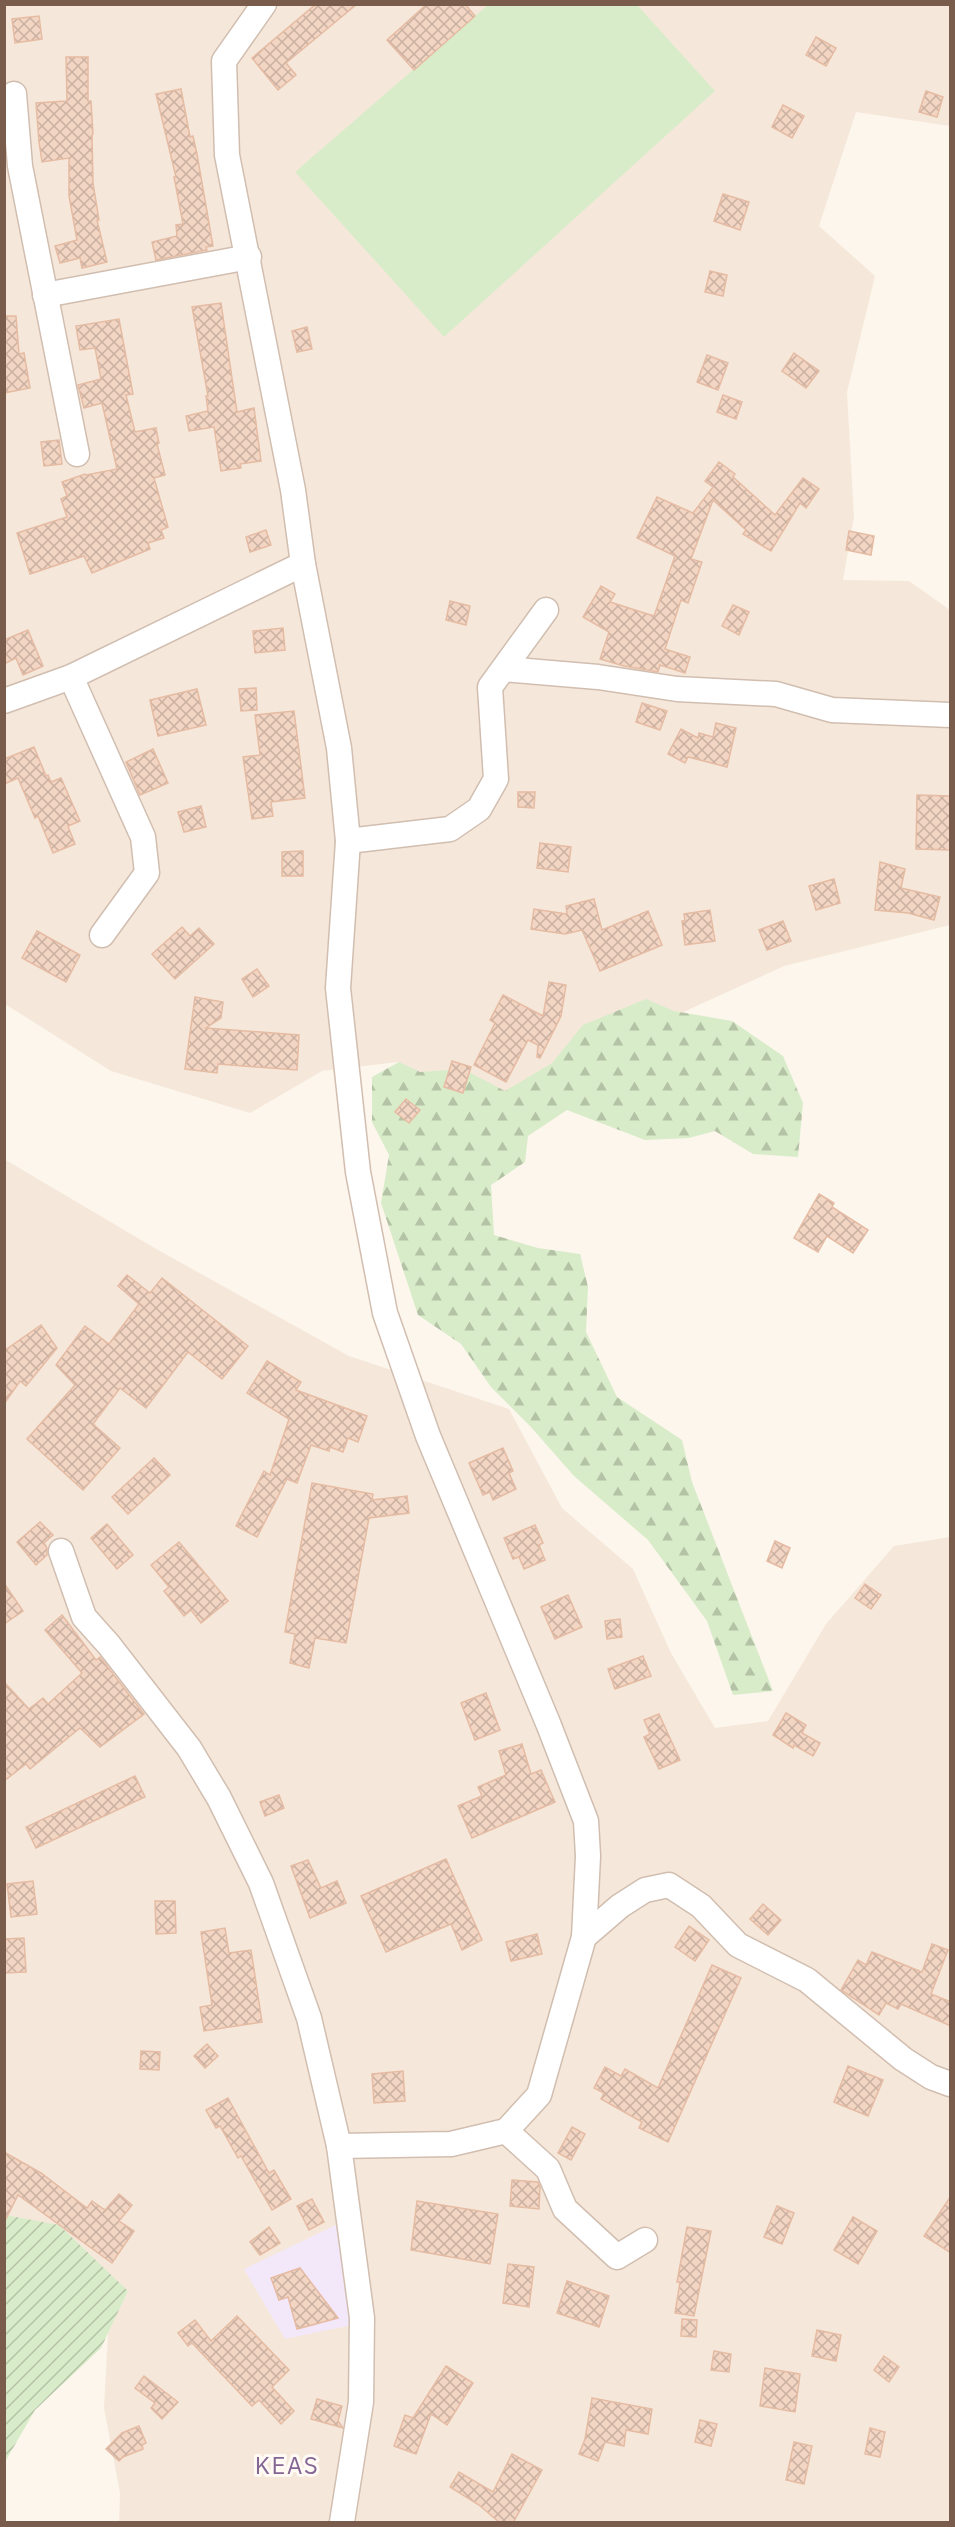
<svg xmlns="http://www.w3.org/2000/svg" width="955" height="2527" font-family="'IBM Plex Sans',sans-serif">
  <defs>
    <pattern id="forest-firs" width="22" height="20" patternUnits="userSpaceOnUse" patternTransform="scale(1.5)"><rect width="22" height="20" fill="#d8ecc9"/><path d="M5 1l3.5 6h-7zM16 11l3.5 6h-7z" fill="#b4c2a5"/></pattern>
    <pattern id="garden-furrows" width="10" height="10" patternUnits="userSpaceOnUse" patternTransform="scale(1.5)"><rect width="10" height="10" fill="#d8ecc9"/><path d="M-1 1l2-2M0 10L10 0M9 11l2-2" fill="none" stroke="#b4c2a5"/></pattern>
    <pattern id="building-cross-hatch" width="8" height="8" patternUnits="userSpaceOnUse" patternTransform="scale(1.5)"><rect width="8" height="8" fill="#f3d5c3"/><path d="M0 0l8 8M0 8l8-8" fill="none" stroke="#cab0a1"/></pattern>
  </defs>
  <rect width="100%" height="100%" fill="#fdf6ec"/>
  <g fill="#f5e8da">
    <polygon points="4,5 950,5 950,126 856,112 819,226 875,276 847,392 854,517 843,580 909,581 950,610 950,925 784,966 666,1020 557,1075 450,1118 398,1062 322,1071 250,1113 111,1071 5,1004"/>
    <polygon points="4,1159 158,1250 349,1356 509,1409 562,1508 633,1569 671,1653 715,1728 768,1721 826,1624 894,1546 950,1537 950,2522 119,2522 120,2493 104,2408 108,2333 128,2291 5,2215"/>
  </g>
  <polygon fill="#f3e8fa" points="338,2224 352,2325 285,2339 244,2269"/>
  <polygon fill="url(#forest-firs)" points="646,999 674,1011 732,1021 783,1056 803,1103 798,1157 753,1154 715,1131 689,1138 645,1140 567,1110 528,1136 525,1162 491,1185 494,1235 538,1248 580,1254 588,1287 586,1332 617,1397 682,1440 692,1482 773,1691 733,1695 707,1621 648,1540 574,1476 530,1426 491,1387 461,1344 418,1315 381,1203 389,1155 372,1122 372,1077 399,1062 420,1072 463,1069 505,1091 552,1063 583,1025"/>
  <polygon fill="url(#garden-furrows)" points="5,2215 59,2225 128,2291 101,2348 35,2410 5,2462"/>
  <polygon fill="#d8ecc9" points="488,5 637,5 715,91 444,337 295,172"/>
  <g fill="url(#building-cross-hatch)" stroke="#e6bba3" stroke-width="1.5">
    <polygon points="316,4 357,4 286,63 296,75 278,90 252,58"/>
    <polygon points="427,4 465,4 475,16 414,70 387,40"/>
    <polygon points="39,16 42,39 15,43 12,19"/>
    <polygon points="816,37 836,48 826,66 806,55"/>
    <polygon points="66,57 88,57 88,101 91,101 93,134 92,135 93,183 99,220 97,220 107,262 82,268 80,258 60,263 55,246 77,240 69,196 69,158 42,162 39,142 36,103 67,101"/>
    <polygon points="181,89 190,137 193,136 197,154 213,246 206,247 207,250 156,260 152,242 177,236 176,225 183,224 174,177 176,177 156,94"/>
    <polygon points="926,91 943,97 937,117 919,112"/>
    <polygon points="783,105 804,116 792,138 772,127"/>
    <polygon points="723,194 749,202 740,230 714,221"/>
    <polygon points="710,271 727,275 723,296 705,292"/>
    <polygon points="221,303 237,412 254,408 261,461 240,464 241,468 221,471 214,427 189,431 186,416 208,411 206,396 208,396 192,307"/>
    <polygon points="4,316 16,316 19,354 24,353 30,388 4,393"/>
    <polygon points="119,319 133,394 126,395 135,432 156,428 159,443 157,444 165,475 154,478 168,527 161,530 164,538 148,543 150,549 92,573 84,556 30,574 17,533 67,517 61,499 67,496 62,482 85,474 86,475 117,469 102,403 84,408 78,385 101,379 95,348 80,350 76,326"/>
    <polygon points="307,327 312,349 297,352 292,331"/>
    <polygon points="794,353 819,371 806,388 782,371"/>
    <polygon points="707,355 728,363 718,390 697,382"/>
    <polygon points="723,395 742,402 736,419 717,412"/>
    <polygon points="59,440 62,464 44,466 41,442"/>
    <polygon points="719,462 735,474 733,477 775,515 803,478 819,489 806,508 800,503 771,551 743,534 746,530 713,500 691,559 702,562 688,603 681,600 665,649 690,657 685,673 660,665 658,672 624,666 600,659 609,632 583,617 601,586 615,594 610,602 654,616 675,556 637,538 657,497 693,513 713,487 705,481"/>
    <polygon points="266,530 271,545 250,552 246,537"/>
    <polygon points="849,531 874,536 871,555 846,550"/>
    <polygon points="450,601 470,606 466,625 446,620"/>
    <polygon points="733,605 749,612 739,635 722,626"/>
    <polygon points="283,628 285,650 255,653 253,631"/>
    <polygon points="28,630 43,666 23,675 16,658 4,664 4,640"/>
    <polygon points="256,688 257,710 241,711 239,689"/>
    <polygon points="197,689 206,725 158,736 150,700"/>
    <polygon points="642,703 667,711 660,730 636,722"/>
    <polygon points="294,711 305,798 271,802 273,816 252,819 243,757 260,755 255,715"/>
    <polygon points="716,723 736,728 727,767 688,757 685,763 668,754 681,729 698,738 699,733 713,737"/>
    <polygon points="34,747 46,776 48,775 51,782 61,778 80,821 68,826 75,844 53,853 38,816 35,818 18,778 4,784 4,759"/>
    <polygon points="153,749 168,783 140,795 126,762"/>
    <polygon points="518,792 535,792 534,808 518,807"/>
    <polygon points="917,795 951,796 950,850 916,849"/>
    <polygon points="201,806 206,827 184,832 178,812"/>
    <polygon points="540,843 571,847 568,872 537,868"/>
    <polygon points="303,851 303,876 282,876 282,852"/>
    <polygon points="880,862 905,869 901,888 940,897 934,920 908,913 875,910"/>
    <polygon points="834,879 840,903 816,910 809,886"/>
    <polygon points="594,899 602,930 648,911 662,945 600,971 582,930 565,934 531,929 534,909 567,914 566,906"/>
    <polygon points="710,910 715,941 685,945 682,921 685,921 684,914"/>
    <polygon points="783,921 791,941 767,950 759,930"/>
    <polygon points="182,927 190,936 199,928 214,944 175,979 152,954"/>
    <polygon points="37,931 80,955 66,982 22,958"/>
    <polygon points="257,969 269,986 253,997 242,979"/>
    <polygon points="549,982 566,985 561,1016 540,1058 537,1057 538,1045 528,1040 506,1082 474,1065 495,1023 490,1020 503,995 543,1016"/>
    <polygon points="195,997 223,1002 221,1018 206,1028 299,1035 297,1070 218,1064 217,1073 185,1069"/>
    <polygon points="452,1061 471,1067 463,1093 444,1087"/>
    <polygon points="406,1099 420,1110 409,1123 395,1112"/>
    <polygon points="819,1194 834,1203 832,1207 868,1230 853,1253 827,1236 818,1252 794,1238"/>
    <polygon points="127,1275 150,1293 162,1278 248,1346 222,1379 188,1352 146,1408 120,1388 93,1424 120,1448 83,1490 27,1439 75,1385 56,1365 85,1326 109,1344 139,1304 118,1286"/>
    <polygon points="41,1325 57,1348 26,1386 20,1381 4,1404 4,1351"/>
    <polygon points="267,1361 301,1382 296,1390 367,1416 358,1442 348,1438 343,1452 330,1447 329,1451 311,1445 297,1483 287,1479 257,1537 236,1526 264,1471 270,1475 289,1419 247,1393"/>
    <polygon points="503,1448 513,1471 509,1473 516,1489 493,1500 490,1492 483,1495 469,1463"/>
    <polygon points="154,1458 170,1475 128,1514 112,1497"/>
    <polygon points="312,1483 373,1494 372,1500 407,1496 409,1513 369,1518 346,1643 315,1638 309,1668 290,1663 295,1634 285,1632"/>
    <polygon points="40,1522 53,1535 44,1543 47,1548 47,1555 36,1565 17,1542"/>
    <polygon points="107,1524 133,1555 117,1569 91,1538"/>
    <polygon points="535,1525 543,1543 539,1545 545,1560 524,1569 519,1557 513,1559 504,1538"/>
    <polygon points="775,1541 790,1548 782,1568 767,1561"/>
    <polygon points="179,1542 228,1601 201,1623 191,1610 184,1616 164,1591 169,1587 151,1565"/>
    <polygon points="4,1583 23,1611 4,1624"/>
    <polygon points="865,1584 881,1595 871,1609 855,1598"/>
    <polygon points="568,1595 582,1627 555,1639 541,1607"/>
    <polygon points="62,1615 96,1660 100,1657 144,1714 100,1747 80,1728 30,1769 26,1764 4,1781 4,1682 29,1709 43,1698 48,1704 82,1673 45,1630"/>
    <polygon points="620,1619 622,1637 607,1639 605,1621"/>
    <polygon points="643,1656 651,1676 615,1689 608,1669"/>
    <polygon points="486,1693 500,1730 475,1740 461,1703"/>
    <polygon points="786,1713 806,1725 802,1733 820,1743 813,1756 794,1745 793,1748 773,1735"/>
    <polygon points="659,1714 680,1760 659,1769 644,1737 650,1734 644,1720"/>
    <polygon points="522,1744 531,1774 541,1770 555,1802 472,1838 458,1806 482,1796 478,1787 506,1775 499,1751"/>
    <polygon points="135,1776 145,1797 36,1848 26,1827"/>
    <polygon points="279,1795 284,1808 265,1816 260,1802"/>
    <polygon points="446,1859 482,1940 462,1950 451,1924 386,1952 361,1896"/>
    <polygon points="308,1860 321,1888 337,1881 346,1903 310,1918 291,1866"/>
    <polygon points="33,1881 37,1914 11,1917 7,1884"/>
    <polygon points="155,1901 175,1901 176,1933 156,1934"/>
    <polygon points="763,1904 781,1920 768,1935 750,1919"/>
    <polygon points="689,1926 709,1940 695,1961 675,1947"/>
    <polygon points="225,1928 229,1953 251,1950 262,2022 204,2031 200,2007 212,2005 201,1932"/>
    <polygon points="537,1934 542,1954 511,1961 506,1942"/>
    <polygon points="24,1938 26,1972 4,1973 4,1939"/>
    <polygon points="932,1944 948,1950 931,1994 951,2002 951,2026 901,2004 898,2009 886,2003 879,2015 841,1990 858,1960 866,1965 872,1952 922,1972"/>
    <polygon points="712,1965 741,1978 668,2142 639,2128 642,2122 601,2099 604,2093 594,2088 605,2067 621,2076 625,2069 658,2088"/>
    <polygon points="207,2044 218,2056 205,2068 194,2056"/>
    <polygon points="141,2051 160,2052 159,2070 140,2069"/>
    <polygon points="848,2066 883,2080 868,2116 834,2102"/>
    <polygon points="403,2071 405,2101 374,2103 372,2074"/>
    <polygon points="228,2098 269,2173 274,2170 291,2199 272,2210 241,2156 238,2158 220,2126 216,2128 206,2110"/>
    <polygon points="572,2127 585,2134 571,2160 558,2153"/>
    <polygon points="4,2152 41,2173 87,2208 92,2201 105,2210 119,2194 132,2205 119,2221 134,2231 112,2263 18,2195 4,2223"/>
    <polygon points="512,2180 538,2182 540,2187 539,2209 510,2206"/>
    <polygon points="951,2196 951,2253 924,2236"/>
    <polygon points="312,2199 324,2222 309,2230 297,2206"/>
    <polygon points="417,2201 498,2214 490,2264 411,2250"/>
    <polygon points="777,2206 794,2213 782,2244 764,2237"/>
    <polygon points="853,2217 877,2231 858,2264 834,2250"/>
    <polygon points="269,2227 280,2243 260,2255 250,2242"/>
    <polygon points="687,2227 711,2231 694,2316 675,2313 680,2282 677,2282"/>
    <polygon points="508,2264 534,2267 529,2307 503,2303"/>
    <polygon points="300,2268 338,2318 297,2329 288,2297 279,2300 271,2278"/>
    <polygon points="567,2281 609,2296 599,2327 557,2313"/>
    <polygon points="237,2316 289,2370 272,2387 294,2411 281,2424 259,2400 252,2406 192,2343 188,2346 178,2333 195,2320 211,2341"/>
    <polygon points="682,2319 697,2320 696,2337 681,2336"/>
    <polygon points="817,2330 841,2335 836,2361 812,2356"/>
    <polygon points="714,2351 731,2354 729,2372 711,2370"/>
    <polygon points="884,2356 899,2367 889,2382 874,2370"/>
    <polygon points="446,2366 473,2383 447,2425 431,2414 416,2454 394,2446 405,2415 413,2418"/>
    <polygon points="765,2368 800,2374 795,2412 760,2406"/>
    <polygon points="144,2376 178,2402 162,2419 151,2408 155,2403 135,2388"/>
    <polygon points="592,2398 652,2409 648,2434 626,2430 624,2446 605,2442 598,2461 579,2454 585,2439"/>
    <polygon points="317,2399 342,2406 338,2421 343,2428 311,2419"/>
    <polygon points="700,2420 717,2424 711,2446 695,2442"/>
    <polygon points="139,2426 146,2443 142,2445 143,2449 123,2457 119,2461 106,2449 122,2433"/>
    <polygon points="870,2428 885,2432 880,2457 865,2454"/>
    <polygon points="794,2442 812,2446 804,2484 786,2480"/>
    <polygon points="512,2454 542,2470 513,2523 500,2523 479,2505 450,2487 459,2472 493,2492"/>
  </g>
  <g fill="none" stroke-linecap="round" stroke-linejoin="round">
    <defs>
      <g id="minor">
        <polyline points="264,4 224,61 227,155 293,490 303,564 339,748 348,841 338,988 358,1172 385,1313 428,1436 548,1723 586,1821 588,1856 584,1937 539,2095 506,2131 451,2144 339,2146"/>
        <polyline points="14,94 20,166 77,454"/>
        <polyline points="45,295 249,257"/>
        <polyline points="504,669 598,677 677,689 776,694 832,710 950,715"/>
        <polyline points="71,677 143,837 147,873 102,935"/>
        <polyline points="4,701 71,677 303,564"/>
        <polyline points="348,841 450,829 479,809 496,779 490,687 546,610"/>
        <polyline points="61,1551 84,1617 109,1645 189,1748 219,1798 261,1883 309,2018 339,2146 362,2318 361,2402 342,2522"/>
        <polyline points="584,1937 620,1906 645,1890 669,1885 701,1906 738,1945 807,1980 903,2059 931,2077 950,2084"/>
        <polyline points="506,2131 548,2169 565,2209 617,2257 645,2240"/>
      </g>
    </defs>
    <use href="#minor" stroke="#d1beb0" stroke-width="27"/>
    <use href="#minor" stroke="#fff" stroke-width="24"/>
  </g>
  <g text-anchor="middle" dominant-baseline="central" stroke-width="6" stroke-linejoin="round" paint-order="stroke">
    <g font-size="24" letter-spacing="1.5" fill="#846695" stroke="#fffaf3">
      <text x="287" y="2465">KEAS</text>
    </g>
  </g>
  <rect width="955" height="2527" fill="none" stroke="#7a5c4d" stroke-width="12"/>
</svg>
